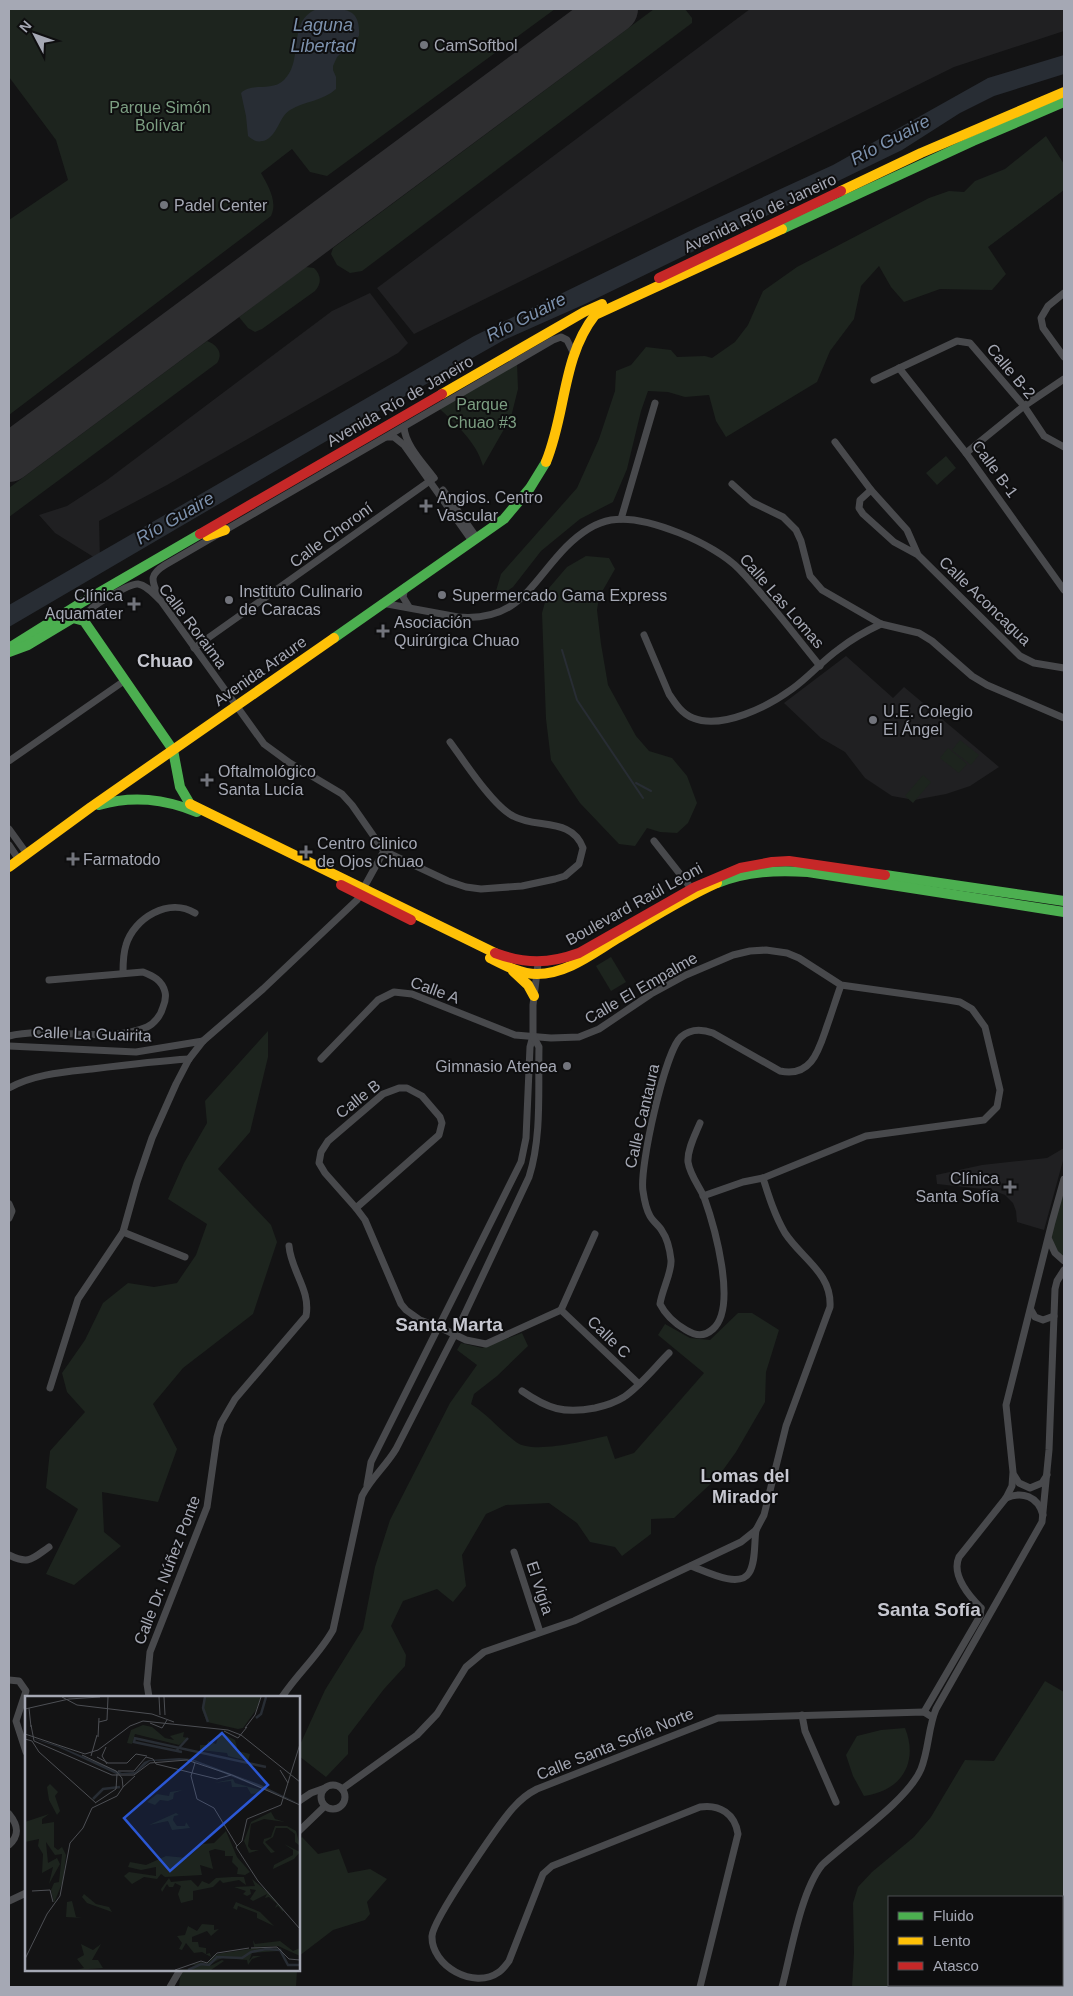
<svg xmlns="http://www.w3.org/2000/svg" width="1073" height="1996" font-family="Helvetica,sans-serif">
  <rect width="100%" height="100%" fill="#131314"/>
  <g fill="#202022">
    <polygon points="750,9 1064,9 1064,31 954,67 414,334 377,288"/>
    <polygon points="370,293 408,343 398,353 167,485 99,521 100,561 55,533 39,515 67,506 107,480 332,311"/>
    <polygon points="846,656 893,698 904,687 999,767 970,786 946,794 914,800 892,796 865,778 845,752 821,738 784,703"/>
    <polygon points="1064,1148 1064,1157 1044,1230 1017,1222 1016,1211 1013,1203 1005,1195 992,1190 937,1184 936,1175 982,1165 1047,1158"/>
  </g>
  <g fill="#1d241e" fill-rule="evenodd">
    <path d="M9,9H555L327,176L310,172L292,149L261,173C268,186 278,201 271,216L9,415V220L68,180L56,140L9,77Z"/>
    <polygon points="654,9 685,9 692,18 692,23 362,271 350,273 337,265 331,254 333,248"/>
    <polygon points="1046,136 1064,164 1064,190 988,247 1006,274 992,290 940,289 904,302 891,287 879,266 861,286 854,319 830,351 817,382 726,437 716,421 709,395 685,397 668,392 648,391 641,411 627,469 613,502 580,519 541,551 513,587 493,601 501,574 577,488 599,439 615,391 616,371 631,365 646,347 671,350 677,357 705,356 712,358 735,342 748,325 763,291 797,267 929,198 949,191 964,192 975,181 1005,169"/>
    <path d="M306,267L314,268C321,275 322,283 315,291L262,329L255,332L248,328L239,317Z"/>
    <path d="M207,341C216,344 224,353 217,363L9,517V488Z"/>
    <path d="M517,363L518,389L511,417L483,466C476,441 456,425 439,408Z"/>
    <polygon points="946,456 956,468 937,485 926,473"/>
    <polygon points="586,556 609,558 615,569 599,597 597,610 601,644 608,685 636,736 649,751 672,758 687,776 697,803 688,823 677,833 660,832 647,828 635,846 619,844 580,803 551,760 546,719 542,613 549,588 567,567"/>
    <polygon points="960,740 979,755 971,765 952,750"/>
    <polygon points="948,748 967,764 959,773 940,758"/>
    <polygon points="923,775 931,782 913,803 905,796"/>
    <polygon points="611,957 626,982 611,991 596,966"/>
    <polygon points="268,1031 268,1057 250,1132 218,1169 271,1225 277,1242 253,1314 183,1368 153,1404 177,1449 158,1502 102,1492 104,1532 121,1546 74,1585 46,1574 78,1509 46,1488 50,1451 85,1412 67,1392 62,1373 85,1340 103,1303 128,1283 154,1287 177,1283 196,1255 207,1224 168,1199 184,1163 207,1123 205,1101"/>
    <polygon points="1064,1179 1064,1261 1050,1245 1052,1222"/>
    <path d="M738,1313H752L779,1330L766,1372L765,1402L736,1452L718,1477L674,1518L651,1519V1534L622,1556L615,1547L590,1542L577,1523L549,1503L506,1505L486,1514L462,1555L466,1586L453,1602L437,1589L403,1601L391,1626L406,1655L405,1666L384,1689L348,1736V1754L326,1777L299,1756V1747L325,1690L363,1629L375,1567L390,1520L450,1403L477,1365L457,1350L461,1343L482,1348L522,1333L528,1346L497,1376L474,1394L471,1404C488,1415 500,1430 516,1442C533,1455 587,1440 607,1436L615,1459L634,1453L704,1373L658,1335L665,1324L690,1338L710,1340Z"/>
    <path d="M1045,1681L1064,1692V1987H852L854,1953L853,1903L858,1887L872,1872L914,1837L931,1817L965,1760L994,1761ZM1062,1897V1985H889V1897Z"/>
    <path d="M905,1728C919,1763 901,1791 864,1796L853,1776L846,1755L857,1736L881,1730Z"/>
    <polygon points="302,1837 318,1854 339,1849 348,1873 370,1869 387,1879 367,1902 370,1914 365,1920 333,1930 299,1956 299,1840"/>
    <polygon points="181,1970 297,1970 296,1987 179,1987"/>
  </g>
  <g fill="#282d34">
    <path d="M317,9C341,9 361,5 359,36L337,57L333,66V70L336,77V89C323,101 305,101 290,110C279,117 278,134 266,140C258,143 254,141 248,136L246,116L241,93C252,82 272,92 284,80C305,60 286,21 317,9Z"/>
    <polygon points="1064,55 1064,74 994,96 960,113 902,150 585,304 504,340 347,429 9,627 9,605 474,336 698,227 833,165 988,78"/>
  </g>
  <g fill="none" stroke-linecap="round" stroke-linejoin="round">
    <g stroke="#282d34" stroke-width="2">
      <polyline points="562,650 577,700 643,798"/>
      <polyline points="636,783 651,791"/>
    </g>
    <g stroke="#2e2e30" stroke-width="19">
      <polyline points="599,9 604,17"/>
      <polyline points="9,454 13,455"/>
    </g>
    <polyline stroke="#2e2e30" stroke-width="48" points="9,458 614,9"/>
    <g stroke="#48494c" stroke-width="7">
      <polyline points="1064,293 1048,306 1041,318 1043,328 1064,357"/>
      <polyline points="899,368 966,453 1064,590"/>
      <polyline points="874,380 957,341 970,343 1024,406 1044,436 1064,447"/>
      <path d="M404,427C405,445 423,463 434,478"/>
      <polyline points="387,437 394,437 404,445 472,541"/>
      <polyline points="835,442 871,490"/>
      <polyline points="966,453 1024,406 1064,379"/>
      <polyline points="732,484 752,502 783,517 796,530 801,541 810,576 822,590 881,624 919,633 932,641 972,676 987,685 1064,718"/>
      <polyline points="443,490 477,538"/>
      <polyline points="621,519 655,403"/>
      <polyline points="918,555 907,530 871,490 860,500 859,508 863,514 894,542 918,555 1020,656 1034,663 1064,668"/>
      <polyline points="405,587 403,597 409,607"/>
      <path d="M159,598C153,582 147,576 165,565L553,340L561,337L567,340L574,354"/>
      <path d="M382,603L458,617C519,622 530,584 566,547C579,534 593,523 611,520C646,514 715,544 739,569C768,599 793,633 820,666"/>
      <path d="M84,621C85,617 86,614 89,611C95,604 130,583 138,584C147,585 154,595 161,601L264,744L290,763L342,794L352,805L384,851L448,881L466,887L481,889L522,886L555,879L565,876L579,864L583,848C572,817 536,829 513,816C493,806 464,761 450,742"/>
      <path d="M644,635L669,694C675,703 682,714 693,718C722,730 769,706 792,689C809,677 822,661 839,649C852,639 866,631 881,624"/>
      <polyline points="194,648 434,478"/>
      <polyline points="9,761 124,681"/>
      <polyline points="9,829 27,854"/>
      <polyline points="654,841 691,888"/>
      <polyline points="9,845 19,860"/>
      <path d="M123,973C123,964 123,954 126,945C134,918 169,897 195,913"/>
      <path d="M9,1036C50,1026 108,1044 147,1027C154,1024 161,1015 163,1007C165,1002 166,996 165,992C162,980 153,976 143,972L49,980"/>
      <polyline points="9,1046 136,1052 203,1041"/>
      <path d="M321,1059L378,1000L394,992L412,994L515,1035L551,1038L579,1037L599,1029L651,994L686,975L733,955L750,951L766,950L787,953L799,958L841,985L948,1000L960,1002L972,1009L985,1027L1000,1090L997,1107L984,1120L866,1136L763,1178C769,1197 775,1216 785,1233C802,1259 832,1273 830,1307L786,1426L764,1515L756,1530L741,1542L574,1621L484,1652L466,1667L437,1714L417,1735L342,1789"/>
      <path d="M9,1088C34,1074 64,1072 92,1069C124,1065 157,1061 189,1059"/>
      <polygon points="399,1088 407,1088 422,1096 440,1117 442,1123 439,1135 356,1208 325,1173 319,1163 321,1152 328,1141 383,1094"/>
      <path d="M700,1123C695,1135 687,1150 688,1162C690,1175 699,1186 704,1197C714,1225 738,1307 713,1329C704,1337 696,1336 686,1330C674,1323 666,1316 660,1304C662,1290 672,1272 671,1260C670,1251 667,1238 662,1231C659,1225 653,1222 650,1216C646,1209 644,1198 643,1191C639,1168 665,1051 681,1037C690,1029 702,1029 713,1033L780,1071C812,1078 819,1049 827,1026C832,1012 836,999 841,985"/>
      <polyline points="703,1196 743,1182 763,1178"/>
      <polyline points="9,1204 12,1211 9,1218"/>
      <polyline points="356,1208 365,1220 401,1304 406,1310 420,1320 439,1327 466,1340 486,1344 561,1310 639,1384"/>
      <polyline points="123,1232 185,1257"/>
      <polyline points="1049,1240 1055,1253 1064,1261"/>
      <polyline points="561,1310 595,1234"/>
      <polyline points="1031,1310 1035,1317 1043,1320 1054,1316"/>
      <polyline points="50,1388 78,1299 123,1232 137,1182 152,1138 176,1084 189,1059 203,1041 263,989 357,900 384,851"/>
      <path d="M522,1391C548,1409 564,1414 595,1408C604,1406 616,1402 624,1397C641,1385 654,1368 669,1353"/>
      <polyline points="1014,1475 1019,1483 1030,1488 1042,1483 1047,1475"/>
      <polyline points="367,1485 371,1462 521,1162 526,1138 530,1047 533,1036 533,1005 538,964"/>
      <path d="M1006,1498C1022,1491 1038,1496 1043,1515"/>
      <polyline points="514,1552 540,1632"/>
      <path d="M9,1555C29,1565 32,1559 49,1547"/>
      <path d="M691,1566C705,1571 739,1589 749,1573C756,1562 754,1543 756,1530"/>
      <path d="M981,1608C969,1596 951,1575 959,1557L1006,1498L1012,1486L1013,1472L1006,1405L1052,1222L1064,1179"/>
      <polyline points="9,1680 19,1681 26,1691 16,1721 26,1752"/>
      <path d="M149,1697L147,1684L150,1652L207,1507L217,1437L221,1423L235,1399L306,1316C311,1290 291,1271 289,1246"/>
      <path d="M282,1697C298,1673 319,1655 333,1630L362,1496C371,1478 386,1466 396,1449L459,1326L529,1177C542,1136 538,1090 539,1047L533,1036"/>
      <polyline points="924,1712 980,1616 981,1608"/>
      <polyline points="802,1715 805,1731 836,1802"/>
      <circle cx="333" cy="1797" r="12"/>
      <polyline points="299,1801 311,1793 325,1788"/>
      <path d="M9,1814C18,1825 20,1835 9,1845"/>
      <polyline points="299,1831 325,1806"/>
      <polyline points="9,1901 26,1893"/>
      <polyline points="170,1987 180,1970"/>
      <path d="M700,1987L738,1834C735,1814 720,1804 700,1807L552,1866L543,1874L509,1961C506,1965 503,1969 499,1972C474,1990 431,1966 432,1936C433,1919 499,1824 513,1808C520,1800 527,1794 537,1789L718,1718L924,1712L932,1717"/>
      <path d="M782,1987C791,1953 801,1891 822,1865C849,1840 908,1800 921,1769C929,1749 928,1728 936,1709L1042,1522L1049,1450L1055,1289L1057,1281L1064,1270"/>
    </g>
    <g stroke="#4caf50" stroke-width="10">
      <polyline points="782,229 973,141 1064,102"/>
      <polyline points="334,638 504,519 530,488 546,462"/>
      <polyline points="9,648 81,603 200,534"/>
      <polyline points="9,652 28,645 73,618 84,621 173,750 180,787 190,804"/>
      <path d="M99,805C133,795 164,799 197,812"/>
      <polyline points="885,875 1064,901"/>
      <path d="M717,883C747,871 777,870 808,872L1064,912"/>
    </g>
    <g stroke="#ffc107" stroke-width="10">
      <polyline points="841,191 921,153 1064,92"/>
      <polyline points="442,394 584,312 602,304"/>
      <path d="M546,462C566,414 562,357 595,315L782,229"/>
      <polyline points="207,536 225,530"/>
      <polyline points="190,804 495,953"/>
      <polyline points="9,867 91,807 334,638"/>
      <path d="M490,958C504,965 520,974 537,974C568,974 594,952 620,937C652,918 683,898 717,883"/>
      <polyline points="513,971 528,985 534,996"/>
    </g>
    <g stroke="#c62828" stroke-width="10">
      <polyline points="659,278 841,191"/>
      <polyline points="200,534 442,394"/>
      <polyline points="341,885 411,920"/>
      <path d="M495,953C525,964 549,964 579,953L695,887L740,868L772,862L789,861L885,875"/>
    </g>
  </g>
  <g fill="#72747c" stroke="#0e0e0f" stroke-width="2">
    <circle cx="424" cy="45" r="5"/>
    <circle cx="164" cy="205" r="5"/>
    <path d="M423.5 498.5h5v5h5v5h-5v5h-5v-5h-5v-5h5z"/>
    <circle cx="442" cy="595" r="5"/>
    <circle cx="229" cy="600" r="5"/>
    <path d="M131.5 596.5h5v5h5v5h-5v5h-5v-5h-5v-5h5z"/>
    <path d="M380.5 623.5h5v5h5v5h-5v5h-5v-5h-5v-5h5z"/>
    <circle cx="873" cy="720" r="5"/>
    <path d="M204.5 772.5h5v5h5v5h-5v5h-5v-5h-5v-5h5z"/>
    <path d="M303.5 844.5h5v5h5v5h-5v5h-5v-5h-5v-5h5z"/>
    <path d="M70.5 851.5h5v5h5v5h-5v5h-5v-5h-5v-5h5z"/>
    <circle cx="567" cy="1066" r="5"/>
    <path d="M1007.5 1179.5h5v5h5v5h-5v5h-5v-5h-5v-5h5z"/>
  </g>
  <g text-anchor="middle" dominant-baseline="central" stroke-width="4" stroke-linejoin="round" paint-order="stroke">
    <g font-size="16" fill="#a5a8b4" stroke="#0e0e0f" text-anchor="start">
      <text x="434" y="45">CamSoftbol</text>
      <text x="174" y="205">Padel Center</text>
      <text x="437" y="497">Angios. Centro<tspan x="437" dy="18">Vascular</tspan></text>
      <text x="239" y="591">Instituto Culinario<tspan x="239" dy="18">de Caracas</tspan></text>
      <text x="123" y="595" text-anchor="end">Clínica<tspan x="123" dy="18">Aquamater</tspan></text>
      <text x="452" y="595">Supermercado Gama Express</text>
      <text x="394" y="622">Asociación<tspan x="394" dy="18">Quirúrgica Chuao</tspan></text>
      <text x="883" y="711">U.E. Colegio<tspan x="883" dy="18">El Ángel</tspan></text>
      <text x="218" y="771">Oftalmológico<tspan x="218" dy="18">Santa Lucía</tspan></text>
      <text x="317" y="843">Centro Clinico<tspan x="317" dy="18">de Ojos Chuao</tspan></text>
      <text x="83" y="859">Farmatodo</text>
      <text x="557" y="1066" text-anchor="end">Gimnasio Atenea</text>
      <text x="999" y="1178" text-anchor="end">Clínica<tspan x="999" dy="18">Santa Sofía</tspan></text>
    </g>
    <g font-size="16" fill="#7c9e82" stroke="#0e0e0f">
      <text x="160" y="107">Parque Simón<tspan x="160" dy="18">Bolívar</tspan></text>
      <text x="482" y="404">Parque<tspan x="482" dy="18">Chuao #3</tspan></text>
    </g>
    <g font-size="16" fill="#a5a8b4" stroke="#0e0e0f">
      <text transform="translate(760 213) rotate(-25)">Avenida Río de Janeiro</text>
      <text transform="translate(1011 371) rotate(50)">Calle B-2</text>
      <text transform="translate(400 401) rotate(-30)">Avenida Río de Janeiro</text>
      <text transform="translate(995 469) rotate(54)">Calle B-1</text>
      <text transform="translate(331 535) rotate(-36)">Calle Choroní</text>
      <text transform="translate(782 601) rotate(49)">Calle Las Lomas</text>
      <text transform="translate(985 601) rotate(44)">Calle Aconcagua</text>
      <text transform="translate(193 626) rotate(53)">Calle Roraima</text>
      <text transform="translate(260 671) rotate(-35)">Avenida Araure</text>
      <text transform="translate(634 904) rotate(-29)">Boulevard Raúl Leoni</text>
      <text transform="translate(641 988) rotate(-30)">Calle El Empalme</text>
      <text transform="translate(435 990) rotate(20)">Calle A</text>
      <text transform="translate(92 1034) rotate(2)">Calle La Guairita</text>
      <text transform="translate(358 1099) rotate(-38)">Calle B</text>
      <text transform="translate(642 1116) rotate(-77)">Calle Cantaura</text>
      <text transform="translate(609 1337) rotate(44)">Calle C</text>
      <text transform="translate(167 1570) rotate(-69)">Calle Dr. Núñez Ponte</text>
      <text transform="translate(540 1588) rotate(72)">El Vigía</text>
      <text transform="translate(615 1744) rotate(-22)">Calle Santa Sofía Norte</text>
    </g>
    <g font-size="18" font-style="italic" fill="#7d92ae" stroke="#0e0e0f">
      <text x="323" y="25">Laguna<tspan x="323" dy="21">Libertad</tspan></text>
      <text transform="translate(890 140) rotate(-28)">Río Guaire</text>
      <text transform="translate(526 317) rotate(-27)">Río Guaire</text>
      <text transform="translate(175 518) rotate(-30)">Río Guaire</text>
    </g>
    <g font-size="18" font-weight="bold" fill="#c6c7d0" stroke="#0e0e0f">
      <text x="165" y="661">Chuao</text>
      <text x="745" y="1476">Lomas del<tspan x="745" dy="21">Mirador</tspan></text>
    </g>
    <g font-size="19" font-weight="bold" fill="#c6c7d0" stroke="#0e0e0f">
      <text x="449" y="1324">Santa Marta</text>
      <text x="929" y="1609">Santa Sofía</text>
    </g>
  </g>
  <g transform="translate(25 1696)">
    <rect width="275" height="275" fill="#131314"/>
    <path d="M179,1H236L231,14L218,32L213,33L182,26L177,14ZM118,29L127,31L140,42L149,44L145,40L159,36L158,41L163,42L154,49L110,38L107,48L102,47L106,34ZM195,36L210,44L213,55L225,58L223,65L203,60L202,57L175,54V49H182L183,45L191,48ZM208,83L210,87L236,94L235,97L226,98L222,91H207L206,85L189,87ZM25,88L33,96L30,100L35,115L32,119L24,104L22,91ZM158,94L149,97L148,103L143,105L135,104L130,109L122,106L132,98L144,100L145,96ZM246,116L250,123L260,126L239,123L226,128L223,150L226,154H234L224,157L219,145L226,126ZM151,117L154,119L149,120L148,124L152,130H160L161,126L165,132L147,134L143,125L124,129ZM24,118L17,123V128L29,126V151L33,154L37,151L41,159L38,185L29,207L26,194L29,187L34,186L37,158L30,159L21,146L23,167L32,162L35,168L24,188L28,171L17,177L18,158L13,150L14,143L0,146V126ZM250,130H262L271,135L275,150L270,146V138L262,132H251L248,141L240,146L250,156L246,157L238,147L239,143L246,141ZM201,135L212,161L225,176L220,179L212,178L213,172L207,166L208,160H200V155L190,153L184,155L188,173L175,169L177,179L140,181L136,178L132,183L119,181L107,188L99,180L104,176L131,180V171L116,174L103,171L105,166L121,169L141,160L162,162L178,148L189,147ZM259,148L275,156L269,163L248,173L249,169L268,159V154ZM207,181H219L221,189L214,184L198,187L195,184L188,191L168,195V204L156,207L153,198L156,190L150,187L148,191H144L142,188L137,196L136,193L144,182L146,186L166,184L173,191L177,185L184,188L191,182ZM227,183L244,197L255,210L258,214V216L253,210L250,212L252,208L244,201L240,202L242,198L228,205L225,203L231,194L225,193L226,198L222,200L218,198L221,195L209,191L230,190ZM59,198L71,208L84,211L87,216L62,207L57,201ZM47,205L51,221L58,222L41,221L42,206ZM211,206L235,216L249,230L232,222V217L213,210L212,214L208,212ZM177,228L189,229V234L194,233L186,240L182,235L167,241V246H173L174,251L181,252V258L185,257L186,261L177,256L169,257L161,247L157,254L154,253L157,247L152,240L160,239L163,230L172,235ZM228,244L230,248L255,245L268,255L275,252V260L253,250L229,251ZM56,248L68,254L76,248L67,264H73L78,272L51,274L59,272L52,263L59,259ZM251,251L254,255L227,257L224,265L228,260H236L227,263L223,269L222,264L197,262L187,267L185,270L197,264L199,265L186,274H151L164,273L172,269H165L177,266L182,268L189,259L198,257L231,252L249,254Z" fill="#1d241e"/>
    <path d="M0,40L34,50L97,77L110,76L119,66L124,64L154,62L167,63L236,89L275,108L166,64L125,65L110,78H91L33,51Z" fill="#282d34"/>
    <path fill="none" stroke="#282d34" stroke-width="2.5" d="M180,1L178,12L183,26M231,22L236,18L241,1M109,42L241,71M110,42L109,46L157,56M152,54L163,42M68,103L78,93L95,91M163,274L176,268L184,269L192,261L217,262L226,256L241,253L255,254L263,269H275"/>
    <path fill="none" stroke="#4d4f54" stroke-width="1" d="M37,1L52,9L127,18M134,1L135,19M139,1L140,19M4,12L6,31M0,13L44,3L75,1M127,18L149,26M74,26L82,24L83,1M125,27L137,32L142,24M6,29L9,45L87,79H109L125,67L162,64L207,79L275,109M220,32L230,19L236,1M199,35L213,42L222,31M0,38L60,58L73,54L105,30L118,25L203,34L216,39L275,86M73,41L74,22M0,43L7,45L14,56L71,107M275,48L256,109L222,123L217,145L211,151L233,185L275,233M81,51L77,60L82,68M66,60L72,39M72,61L83,67H102L111,58L122,60M128,63L131,68L192,83L206,79M168,66L170,67L166,80L172,103L189,112L212,150M255,74L263,87M93,75H109L121,61L128,63M98,91L110,80M70,107L91,93L92,78M7,195L25,194L28,206M226,252L252,251L264,263L275,264M0,263L22,218L35,200L45,147L58,132L67,112L92,100L98,91L97,82L91,75L57,59M150,274L176,265L182,267L192,257L224,252"/>
    <path fill="#2b57d4" fill-opacity="0.15" stroke="#2b57d4" stroke-width="2.5" d="M197,37L243,89L145,175L99,122Z"/>
    <rect width="275" height="275" fill="none" stroke="#a5a8b4" stroke-width="2.5"/>
  </g>
  <rect width="1073" height="1996" fill="none" stroke="#a5a8b4" stroke-width="20"/>
  <rect x="888" y="1896" width="175" height="90" fill="#0e0e0f" stroke="#4a4c51"/>
  <rect x="898" y="1912" width="25" height="8" fill="#4caf50" stroke="#4a4c51"/>
  <text x="933" y="1921" font-size="15" fill="#a5a8b4">Fluido</text>
  <rect x="898" y="1937" width="25" height="8" fill="#ffc107" stroke="#4a4c51"/>
  <text x="933" y="1946" font-size="15" fill="#a5a8b4">Lento</text>
  <rect x="898" y="1962" width="25" height="8" fill="#c62828" stroke="#4a4c51"/>
  <text x="933" y="1971" font-size="15" fill="#a5a8b4">Atasco</text>
  <g transform="translate(35 35) rotate(311)" stroke="#0e0e0f" stroke-width="4" paint-order="stroke">
  <path d="M0-4L9 19L0 12L-9 19Z" fill="#a5a8b4"/>
  <text y="-8" font-size="14" font-weight="bold" text-anchor="middle" fill="#a5a8b4">N</text>
  </g>
</svg>
